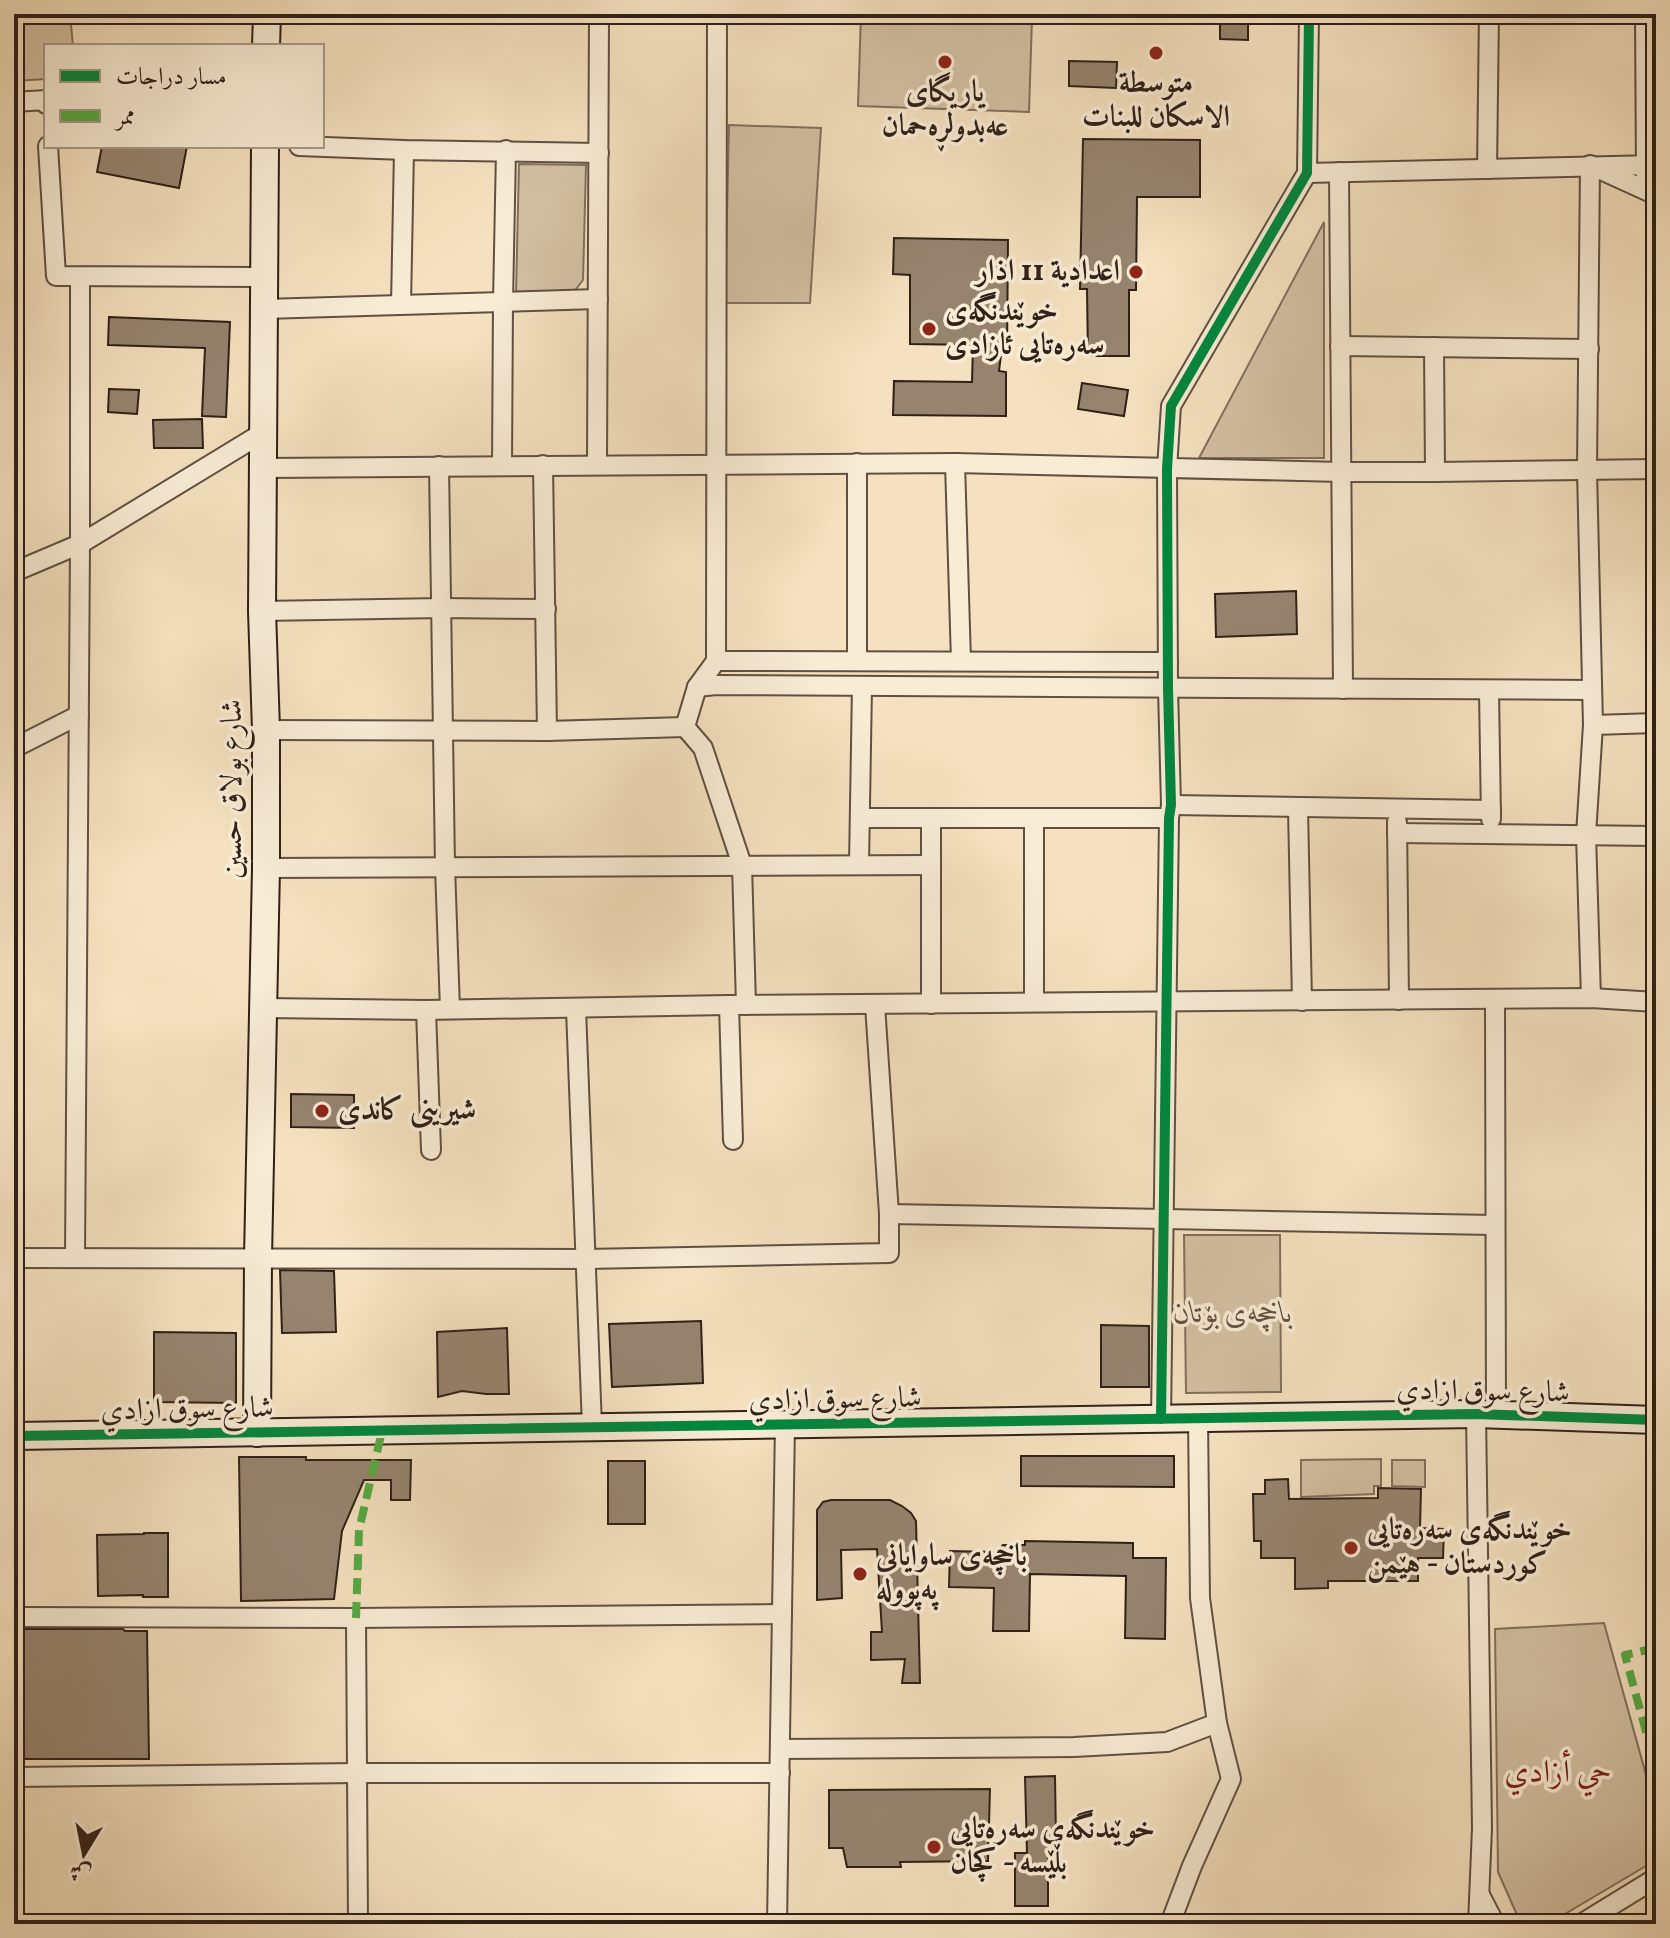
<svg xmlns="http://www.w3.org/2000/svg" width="1670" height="1938" font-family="Vollkorn,Amiri,serif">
  <rect width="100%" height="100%" fill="#f5e1bf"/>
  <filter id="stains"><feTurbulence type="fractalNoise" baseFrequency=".0025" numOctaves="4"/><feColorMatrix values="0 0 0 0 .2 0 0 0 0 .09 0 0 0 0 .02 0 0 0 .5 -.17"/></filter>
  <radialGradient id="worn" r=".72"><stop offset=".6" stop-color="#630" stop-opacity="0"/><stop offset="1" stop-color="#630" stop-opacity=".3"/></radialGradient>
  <g fill="#d3c0a3" stroke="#81705e" stroke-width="2">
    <polygon points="14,14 70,14 73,46 46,46 46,79 14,81"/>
    <polygon points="861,14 929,14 1032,18 1029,112 858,106"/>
    <polygon points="729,125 821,128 810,303 725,303"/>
    <polygon points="519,164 586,165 583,280 573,293 516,294"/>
    <polygon points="1324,222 1324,458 1199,458"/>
    <polygon points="1184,1235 1280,1235 1281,1392 1186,1393"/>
    <polygon points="1381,1459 1381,1486 1374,1486 1374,1494 1301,1497 1301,1460"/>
    <polygon points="1392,1460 1425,1460 1425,1487 1392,1486"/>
    <polygon points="1604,1623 1656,1811 1656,1860 1548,1924 1521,1924 1498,1872 1495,1629"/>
  </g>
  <g fill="#96846f" stroke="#2f2018" stroke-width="2">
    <polygon points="1220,14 1248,14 1248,40 1220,39"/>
    <polygon points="1069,61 1117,62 1116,88 1069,86"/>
    <polygon points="1083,139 1200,140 1200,197 1137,197 1136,290 1129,290 1129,356 1088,356 1087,289 1080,289"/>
    <polygon points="102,146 187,146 179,188 97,172"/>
    <polygon points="894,238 1008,240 1007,355 1001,355 999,371 1006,372 1006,416 893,415 894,381 972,382 973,345 910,344 910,275 893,274"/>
    <polygon points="109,317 230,322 226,417 202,416 205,348 108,345"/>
    <polygon points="1082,383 1128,390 1124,416 1078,409"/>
    <polygon points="109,389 139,390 137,414 108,412"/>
    <polygon points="202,419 203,448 154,448 153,420"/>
    <polygon points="1296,591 1297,634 1216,637 1215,594"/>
    <polygon points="291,1094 354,1095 354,1128 291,1127"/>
    <polygon points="280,1270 334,1271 336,1332 282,1333"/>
    <polygon points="701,1321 703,1383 612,1387 609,1324"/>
    <polygon points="1101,1325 1149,1326 1149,1387 1101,1387"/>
    <polygon points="507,1328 509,1394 486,1394 462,1391 438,1397 437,1332"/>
    <polygon points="154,1332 236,1333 236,1403 154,1402"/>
    <polygon points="1021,1456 1174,1456 1174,1487 1021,1486"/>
    <polygon points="239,1457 306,1457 306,1460 411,1460 410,1500 391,1500 391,1480 364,1480 342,1531 334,1599 241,1601"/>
    <rect x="608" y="1461" width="37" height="63"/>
    <polygon points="1288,1479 1289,1499 1378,1498 1378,1488 1421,1489 1420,1528 1444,1529 1443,1558 1418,1558 1418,1581 1328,1581 1328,1588 1295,1589 1295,1558 1261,1558 1261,1541 1254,1541 1253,1494 1265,1494 1265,1480"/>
    <polygon points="831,1500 890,1500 902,1506 911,1513 916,1521 920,1683 902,1683 905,1659 871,1660 871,1632 882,1632 877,1549 841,1550 842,1598 817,1600 817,1510 823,1502"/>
    <polygon points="144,1533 168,1533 168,1597 143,1597 143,1595 98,1596 97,1535 144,1534"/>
    <polygon points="1025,1541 1133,1543 1133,1558 1166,1558 1165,1639 1125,1638 1126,1576 1030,1574 1029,1631 993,1631 994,1588 949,1587 950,1551 996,1552 1003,1545 1025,1545"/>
    <polygon points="14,1629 123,1629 125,1631 147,1631 149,1759 14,1759"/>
    <polygon points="1055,1776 1056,1842 1048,1842 1048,1906 1015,1906 1015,1853 1027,1853 1025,1777"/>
    <polygon points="990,1789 988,1861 900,1862 901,1867 847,1867 843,1848 829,1848 829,1790"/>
  </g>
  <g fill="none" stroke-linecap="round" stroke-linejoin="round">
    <defs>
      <g id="street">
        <polyline points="1645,14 1646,176"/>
        <polyline points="14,102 46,100 46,104"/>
        <polyline points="48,146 56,276 265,277"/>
        <polyline points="299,146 404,150 599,153"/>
        <polyline points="1487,169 1489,14"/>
        <polyline points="1339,172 1343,689"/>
        <polyline points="1307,173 1656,165"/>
        <polyline points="401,305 404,150"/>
        <polyline points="264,309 598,299"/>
        <polyline points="1340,346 1589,349"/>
        <polyline points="1434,347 1435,472"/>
        <polyline points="857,463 857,661"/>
        <polyline points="955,463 961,661"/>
        <polyline points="543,465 547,731"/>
        <polyline points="597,465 599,14"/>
        <polyline points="439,466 445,867 450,1009"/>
        <polyline points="502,466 503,302 506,150"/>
        <polyline points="263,468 955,463 1342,472 1435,472 1656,469"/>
        <polyline points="14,572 80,544 264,432"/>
        <polyline points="262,611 442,608 546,609"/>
        <polyline points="716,661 1168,662"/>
        <polyline points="697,687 716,685 1592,690"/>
        <polyline points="1489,690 1491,819"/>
        <polyline points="1593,725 1656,723"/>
        <polyline points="685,727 697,687 716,661 717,14"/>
        <polyline points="685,727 703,748 742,865 746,1005"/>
        <polyline points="266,730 547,731 685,727"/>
        <polyline points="14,748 79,715"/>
        <polyline points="1171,805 1491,810"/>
        <polyline points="1298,808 1302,1001"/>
        <polyline points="860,818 1169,818"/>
        <polyline points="1397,822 1399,1000"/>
        <polyline points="1397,833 1656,836"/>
        <polyline points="859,865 862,686"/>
        <polyline points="266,868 931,865"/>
        <polyline points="1591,998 1586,835 1593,725 1587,470 1590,165 1656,195"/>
        <polyline points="1495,1000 1496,1414"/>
        <polyline points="1034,1002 1034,819"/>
        <polyline points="931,1004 931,819"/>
        <polyline points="729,1005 733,1140"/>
        <polyline points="264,1008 426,1010 729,1005 1591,998 1656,1002"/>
        <polyline points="576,1009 592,1427"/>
        <polyline points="426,1010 431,1150"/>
        <polyline points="889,1214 1494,1225"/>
        <polyline points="14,1258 586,1259 889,1253 889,1214 875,1005"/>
        <polyline points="75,1258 80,544 80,277"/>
        <polyline points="1476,1414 1482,1828 1478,1924"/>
        <polyline points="1161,1419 1169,818 1171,805 1168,688 1167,469 1171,406 1307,173 1309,14"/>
        <polyline points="14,1617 356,1618 782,1614"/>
        <polyline points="356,1618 358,1924"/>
        <polyline points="780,1749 1074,1747 1167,1742 1217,1723"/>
        <polyline points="14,1777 357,1773 780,1773"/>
        <polyline points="1480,1895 1495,1924"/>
        <polyline points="777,1924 785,1424"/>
        <polyline points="1170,1924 1192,1866 1231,1779 1217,1723 1200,1598 1198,1418"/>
        <polyline points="1581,1924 1656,1878"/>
      </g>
      <g id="secondary">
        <polyline points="266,46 267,14"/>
        <polyline points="257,1433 258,1258 266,868 266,730 262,611 265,146"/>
        <polyline points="14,1436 1476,1414 1656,1420"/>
      </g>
    </defs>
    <use href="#street" stroke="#605042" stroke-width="22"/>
    <use href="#secondary" stroke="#2f2018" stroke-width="30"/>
    <use href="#street" stroke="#f8ecd5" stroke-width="18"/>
    <use href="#secondary" stroke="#f8ecd5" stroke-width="26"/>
    <g stroke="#54aa42" stroke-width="8" stroke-dasharray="16 8" stroke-linecap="butt">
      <polyline points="356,1618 359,1530 382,1431"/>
      <polyline points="1656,1648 1625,1655 1656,1768"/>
    </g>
    <defs>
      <g id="cycleway">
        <polyline points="1161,1419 1169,818 1171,805 1168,688 1167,469 1171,406 1307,173 1309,14"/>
        <polyline points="14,1436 1476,1414 1656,1420"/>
      </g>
    </defs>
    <use href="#cycleway" stroke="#f8ecd5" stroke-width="15"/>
    <use href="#cycleway" stroke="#00873e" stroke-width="10"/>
  </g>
  <g fill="#8f2418" stroke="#f8ecd5" stroke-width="3">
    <circle cx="1156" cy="53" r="8"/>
    <circle cx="945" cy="62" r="8"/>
    <circle cx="1136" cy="272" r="8"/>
    <circle cx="929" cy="329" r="8"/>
    <circle cx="322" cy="1111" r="8"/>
    <circle cx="1351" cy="1548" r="8"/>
    <circle cx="860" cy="1574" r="8"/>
    <circle cx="934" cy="1847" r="8"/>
  </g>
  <g text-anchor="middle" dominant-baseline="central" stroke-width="7" stroke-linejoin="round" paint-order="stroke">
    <g font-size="30" font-weight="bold" fill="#2f2018" stroke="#f8ecd5" text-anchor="start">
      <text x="1156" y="84" text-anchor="middle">متوسطة<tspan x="1156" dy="34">الاسكان للبنات</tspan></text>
      <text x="945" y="93" text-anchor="middle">یاریگای<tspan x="945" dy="34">عەبدولڕەحمان</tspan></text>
      <text x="1120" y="272" text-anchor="end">اعدادية 11 اذار</text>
      <text x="945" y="312">خوێندنگەی<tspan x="945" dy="34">سەرەتایی ئازادی</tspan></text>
      <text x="338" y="1111">شیرینی کاندی</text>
      <text x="1367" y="1531">خوێندنگەی سەرەتایی<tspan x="1367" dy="34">کوردستان - هێمن</tspan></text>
      <text x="876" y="1557">باخچەی ساوایانی<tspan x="876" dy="34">پەپوولە</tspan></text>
      <text x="950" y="1830">خوێندنگەی سەرەتایی<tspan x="950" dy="34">بڵێسە - کچان</tspan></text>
    </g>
    <g font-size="30" fill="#2f2018" stroke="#f8ecd5">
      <text transform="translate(233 789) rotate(-90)">شارع بولاق حسين</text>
      <text transform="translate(1483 1392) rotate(1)">شارع سوق ازادي</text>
      <text transform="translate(835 1400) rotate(-1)">شارع سوق ازادي</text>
      <text transform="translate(187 1410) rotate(-1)">شارع سوق ازادي</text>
    </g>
    <g font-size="30" font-style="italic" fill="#605042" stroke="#f8ecd5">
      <text x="1233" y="1314">باخچەی بۆتان</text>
    </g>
    <g font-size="32" fill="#7a1f14" stroke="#f8ecd5">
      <text x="1558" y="1774">حي أزادي</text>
    </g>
  </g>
  <rect width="1670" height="1938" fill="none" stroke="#f5e1bf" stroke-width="48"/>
  <rect x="16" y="16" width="1638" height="1906" fill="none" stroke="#2f2018" stroke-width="4"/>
  <rect x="24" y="24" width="1622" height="1890" fill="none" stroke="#2f2018" stroke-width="2"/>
  <rect x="44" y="44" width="280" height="104" fill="#f8ecd5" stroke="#a89a89" stroke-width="2"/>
  <rect x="60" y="70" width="40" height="12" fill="#00873e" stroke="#a89a89" stroke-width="2"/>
  <text x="116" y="84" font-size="24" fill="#2f2018">مسار دراجات</text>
  <rect x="60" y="110" width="40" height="12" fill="#54aa42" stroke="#a89a89" stroke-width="2"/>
  <text x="116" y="124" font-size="24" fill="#2f2018">ممر</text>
  <g transform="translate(84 1854) rotate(190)" stroke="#f8ecd5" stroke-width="6" paint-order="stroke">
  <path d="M0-6L14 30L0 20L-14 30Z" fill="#2f2018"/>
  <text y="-12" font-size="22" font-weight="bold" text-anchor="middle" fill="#2f2018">ش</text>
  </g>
  <rect width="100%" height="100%" filter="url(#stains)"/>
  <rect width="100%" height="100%" fill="url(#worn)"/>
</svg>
